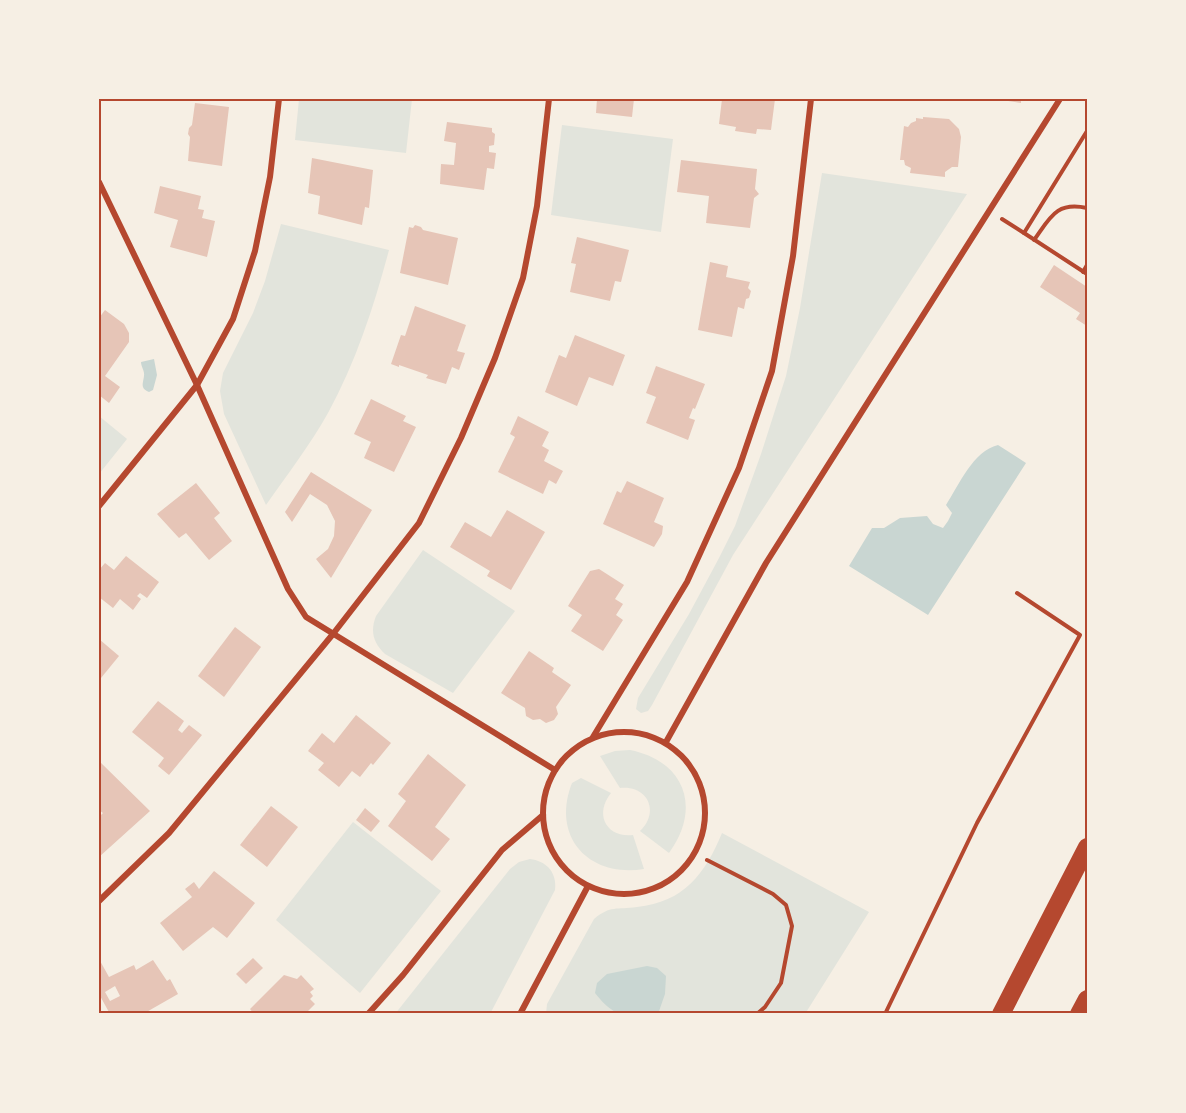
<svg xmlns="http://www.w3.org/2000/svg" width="1186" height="1113" font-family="'Public Sans',sans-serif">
  <rect width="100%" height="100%" fill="#f6efe4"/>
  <g fill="#e2e4dc">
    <polygon points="299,99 412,99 406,153 295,140"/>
    <polygon points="562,125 673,139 661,232 551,215"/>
    <polygon points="822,173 967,194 733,555 652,705 648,711 641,713 636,709 638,698 689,614 719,558 735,526 761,454 786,376 800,308"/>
    <path d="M281,224L389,250C374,306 356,362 328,413C310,445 287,475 266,505L224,414L220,391L223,373L253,313L265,281Z"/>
    <polygon points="99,416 127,439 99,474"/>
    <path d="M423,550L515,611L453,693L385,654C373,643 370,631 376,616Z"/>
    <path d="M630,750C685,761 702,808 669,853L640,831C660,812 648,785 620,788L600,756L615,751Z"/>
    <path d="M581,778L611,793C594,814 606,838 633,835L644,869C588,878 551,836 572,783Z"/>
    <polygon points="353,822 441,891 360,993 276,920"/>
    <path d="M722,833L869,912L805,1014H546L547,1004L594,919C611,905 616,910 637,907C684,902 705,874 722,833Z"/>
    <path d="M530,859C547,861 557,873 555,890L490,1014H395L510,869L519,862Z"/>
  </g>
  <g fill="#c9d6d2">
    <path d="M154,359L157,375L153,390L149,392C140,388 143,384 144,376C145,371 141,367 141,362Z"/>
    <path d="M998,445L1026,463L928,615L849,566L872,528H884L900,518L927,516L933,524L943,528L948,521L952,513L946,505C959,485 973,451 998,445Z"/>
    <path d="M647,966L657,968L666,976L665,994L658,1014C625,1014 617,1021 595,993L597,983L607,974Z"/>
  </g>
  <g fill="#e6c5b7" fill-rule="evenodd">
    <polygon points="597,99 634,99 632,117 596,113"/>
    <polygon points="722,99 775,99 771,130 757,129 756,134 735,131 736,127 719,124"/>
    <polygon points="995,99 1021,99 1021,103"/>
    <polygon points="195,103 229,107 222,166 188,161 190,137 188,134 189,128 192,125"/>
    <polygon points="923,117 949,119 959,129 961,137 958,167 952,167 945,172 945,177 910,173 911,168 905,165 904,160 900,160 904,126 908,127 911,123 916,121 916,118 923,119"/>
    <polygon points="447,122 492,128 492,132 495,134 494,145 489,146 489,152 496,153 494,169 487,168 484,190 440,184 441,164 454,165 456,143 444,141"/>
    <polygon points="312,158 373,170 369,208 365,207 362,225 318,214 320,196 308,193"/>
    <polygon points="681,160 757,169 755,189 759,194 754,198 750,228 706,223 709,196 677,192"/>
    <polygon points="160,186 201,196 198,209 204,210 202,218 215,221 207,257 170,247 178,220 154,213"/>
    <polygon points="415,225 421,227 423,230 458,238 448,285 400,273 409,227 413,228"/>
    <polygon points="577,237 629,250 621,282 615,281 610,301 570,292 576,264 571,263"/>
    <polygon points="710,262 728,266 726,277 750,282 748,288 751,291 749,298 746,299 744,309 738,307 732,337 698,330"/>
    <polygon points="1054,265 1087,287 1087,326 1076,319 1080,313 1040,287"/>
    <polygon points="415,306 466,325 457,351 465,353 459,370 452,367 446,384 426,378 428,375 399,365 399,367 391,364 401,335 405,336"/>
    <polygon points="105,310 124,324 129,333 129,342 105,376 120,387 109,403 99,395 99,318"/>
    <polygon points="575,335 625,355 613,386 589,377 577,406 545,392 559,355 566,358"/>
    <polygon points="656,366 705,384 695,409 693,408 689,418 695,420 688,440 646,423 656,397 646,393"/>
    <polygon points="371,399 406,416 403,421 416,427 394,472 364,458 371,442 354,434"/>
    <polygon points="518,416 549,432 542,446 549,450 544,461 563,471 556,484 549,480 543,494 498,472 515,437 510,434"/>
    <polygon points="311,472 372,510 331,578 316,559 328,549 334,536 335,521 327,505 310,494 292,522 285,512"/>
    <polygon points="627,481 664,498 654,522 663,526 662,534 654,547 603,524 617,491 621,493"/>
    <polygon points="196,483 220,513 214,518 232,541 209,560 186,533 179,538 157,514"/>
    <polygon points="507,510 545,532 511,590 487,576 490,571 450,547 465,522 491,537"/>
    <polygon points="126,556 159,582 147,598 140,593 137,596 141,599 133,610 120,599 113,608 99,597 99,570 105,563 114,570"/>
    <polygon points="599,569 624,585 615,599 623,604 616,615 623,620 603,651 571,631 582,615 568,606 590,571"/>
    <polygon points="235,627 261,647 224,697 198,676"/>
    <polygon points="99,639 119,656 101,678 99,676"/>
    <polygon points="529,651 554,668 552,672 571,685 556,707 558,714 554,720 546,723 540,719 533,720 526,716 525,708 501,693"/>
    <polygon points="158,701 184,721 178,730 182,733 189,725 202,735 169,775 158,766 164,758 132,732"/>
    <polygon points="356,715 391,743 373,765 371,763 360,777 352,771 339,787 318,770 324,763 308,751 322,733 334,743"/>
    <polygon points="428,754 466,785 435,827 450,839 432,861 388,826 406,801 398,794"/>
    <polygon points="99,761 150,811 99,857 99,817 103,813 99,810"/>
    <polygon points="271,806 298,827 267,867 240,845"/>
    <polygon points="365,808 380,821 371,832 356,820"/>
    <polygon points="214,871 255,903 227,938 213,927 183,951 160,923 192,897 185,889 194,882 199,889"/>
    <polygon points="253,958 263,968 246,984 236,974"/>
    <path d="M99,959L109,977L134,965L136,970L153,960L167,981L170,979L178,994L143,1014H110L99,994ZM115,986L120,996L110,1001L105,992Z"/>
    <polygon points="284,975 297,979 301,975 314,989 310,992 313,996 310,999 315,1004 305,1014 254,1014 250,1009"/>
  </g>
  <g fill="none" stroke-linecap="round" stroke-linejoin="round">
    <g stroke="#b5482f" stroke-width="4">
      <polyline points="1002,219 1024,233 1087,131"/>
      <polyline points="1024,233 1087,274"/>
      <path d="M1034,240C1050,218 1056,201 1087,208"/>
      <polyline points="1083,272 1087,265"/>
      <polyline points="707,860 773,894 786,905 792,926 781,983 765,1007 757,1014"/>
      <polyline points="885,1014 977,823 1080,635 1017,593"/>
    </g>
    <g stroke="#b5482f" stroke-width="6">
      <polyline points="99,182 197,385 288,589 306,617 555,770"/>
      <polyline points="99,506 197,385 233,319 255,251 270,177 279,99"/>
      <circle cx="624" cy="813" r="81"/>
      <polyline points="593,737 687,582 739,468 772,371 793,256 811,99"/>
      <polyline points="666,742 766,563 1060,99"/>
      <polyline points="99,901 169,833 333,634 419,523 461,438 495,358 523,278 537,206 549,99"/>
      <polyline points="368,1014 403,975 502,850 543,815"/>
      <polyline points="520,1014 588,886"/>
    </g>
    <g stroke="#b5482f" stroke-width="18">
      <polyline points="1001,1014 1087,847"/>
      <polyline points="1079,1014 1087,999"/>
    </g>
  </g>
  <rect width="1186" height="1113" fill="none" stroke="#f6efe4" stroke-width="201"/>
  <rect x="100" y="100" width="986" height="912" fill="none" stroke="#b5482f" stroke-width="2"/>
</svg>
